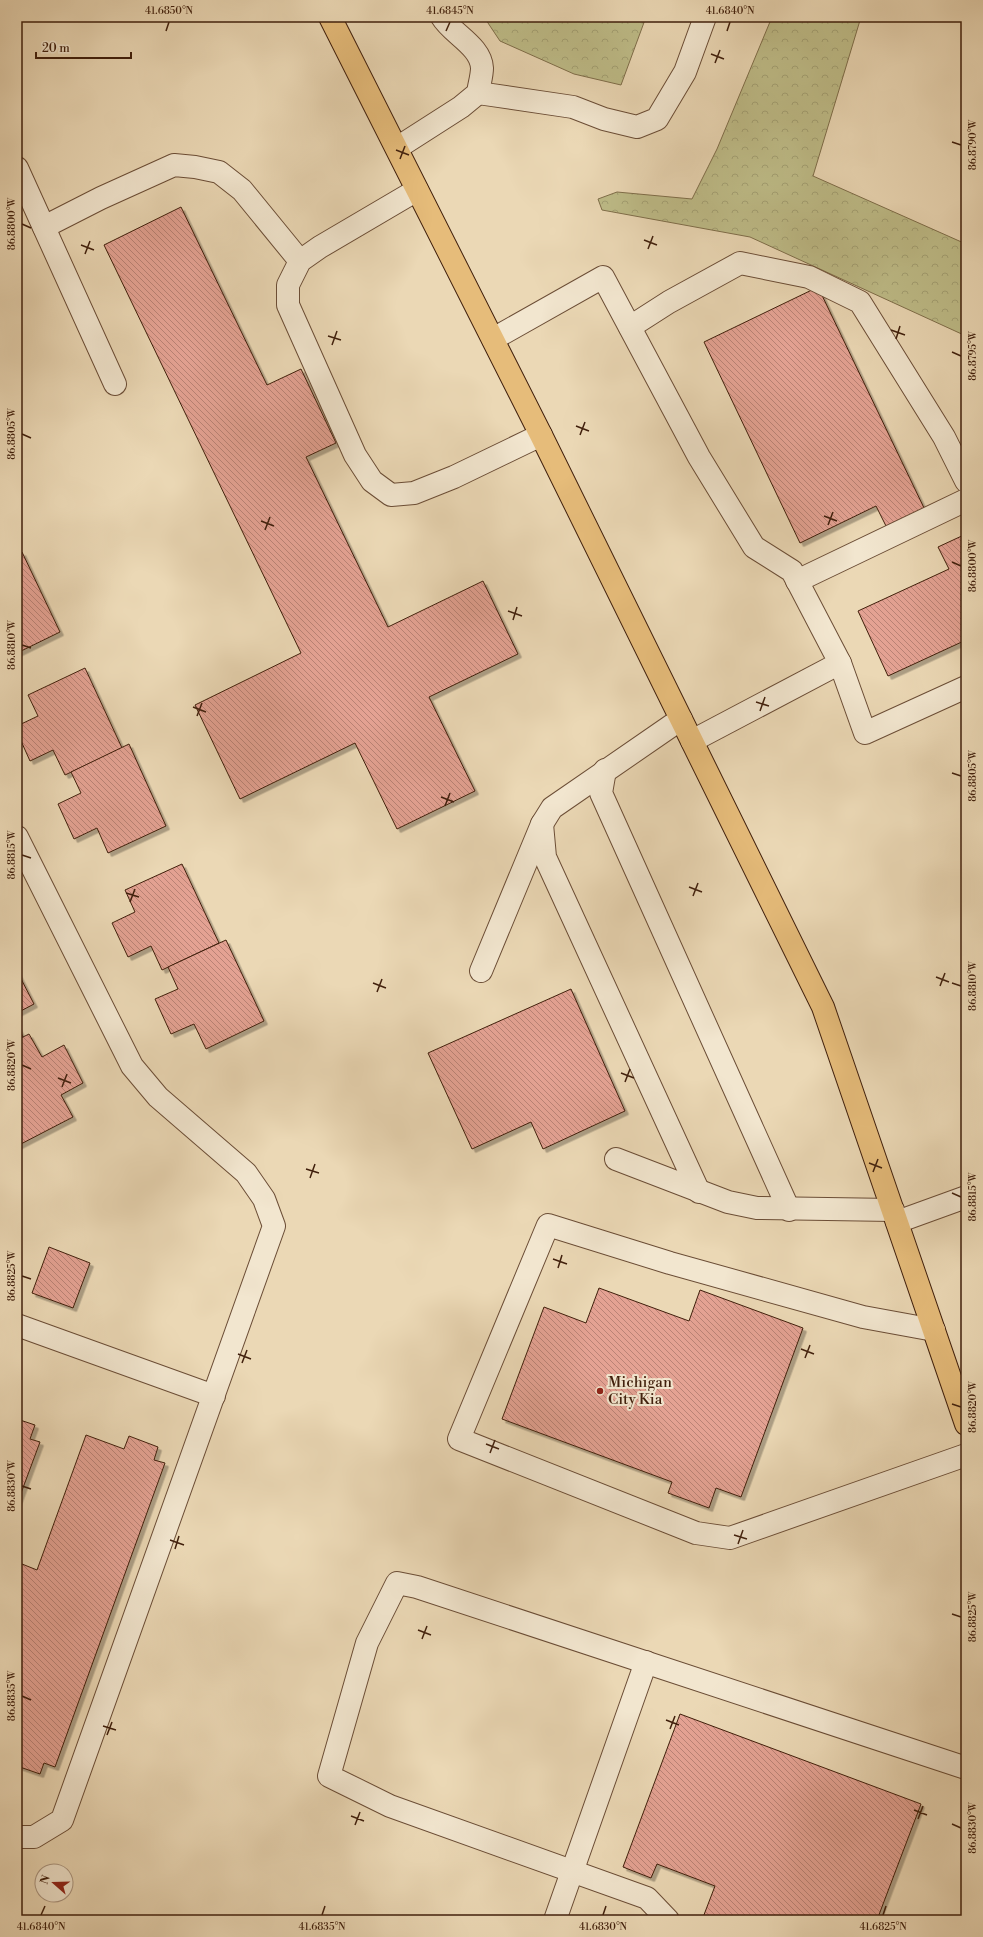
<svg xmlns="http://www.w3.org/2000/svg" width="983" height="1937" font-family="'Libre Bodoni',serif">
  <defs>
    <pattern id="forest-crowns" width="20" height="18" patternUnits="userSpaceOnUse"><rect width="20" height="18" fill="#bebc88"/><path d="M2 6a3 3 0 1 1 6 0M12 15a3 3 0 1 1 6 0" fill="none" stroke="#a4a174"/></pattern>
    <pattern id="building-back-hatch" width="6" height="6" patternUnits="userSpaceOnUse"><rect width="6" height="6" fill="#e4a293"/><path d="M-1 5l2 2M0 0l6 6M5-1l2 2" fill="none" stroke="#ba8376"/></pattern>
    <filter id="shadow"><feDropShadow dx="3.5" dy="3.5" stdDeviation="0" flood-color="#0004"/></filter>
  </defs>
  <rect width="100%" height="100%" fill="#ebd8b5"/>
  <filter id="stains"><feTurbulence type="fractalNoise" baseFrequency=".005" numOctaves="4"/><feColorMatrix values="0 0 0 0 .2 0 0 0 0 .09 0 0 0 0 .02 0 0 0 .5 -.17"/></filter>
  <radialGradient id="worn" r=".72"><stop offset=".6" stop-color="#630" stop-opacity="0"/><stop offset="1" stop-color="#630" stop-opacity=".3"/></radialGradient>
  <g fill="url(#forest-crowns)" stroke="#7f6e4a">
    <polygon points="484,17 646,17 621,85 574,74 500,41"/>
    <polygon points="772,17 861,17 813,176 966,244 966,336 750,237 602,210 598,199 617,192 692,199 717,149"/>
  </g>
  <g fill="url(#building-back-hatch)" stroke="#401f0c" filter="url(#shadow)">
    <polygon points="181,207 267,385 301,369 336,443 306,457 388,627 483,581 518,654 429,697 475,791 397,829 355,743 240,799 195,705 301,653 104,245"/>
    <polygon points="818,287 925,510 887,528 876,506 800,543 704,342"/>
    <polygon points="966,534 966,640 888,676 858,611 949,569 938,547"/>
    <polygon points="22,552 60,632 17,653 17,555"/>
    <polygon points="85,668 122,748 65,775 53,750 30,761 17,732 17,726 38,716 28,695"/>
    <polygon points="129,744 166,826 108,853 97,828 74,839 58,804 81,793 71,772"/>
    <polygon points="182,864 219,943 162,970 151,946 128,957 112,923 135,912 125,890"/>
    <polygon points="226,940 264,1021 206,1049 194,1024 171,1034 155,999 178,989 168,967"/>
    <polygon points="17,971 34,1004 17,1013"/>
    <polygon points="571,989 625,1111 543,1149 531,1122 472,1149 428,1053"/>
    <polygon points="17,1025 23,1037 17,1040"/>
    <polygon points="29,1034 42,1057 64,1045 83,1083 61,1095 73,1117 17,1146 17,1040"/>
    <polygon points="49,1247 90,1263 73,1308 32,1293"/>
    <polygon points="599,1288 689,1321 700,1290 803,1328 741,1497 716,1488 709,1508 668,1493 672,1482 502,1419 544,1307 586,1323"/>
    <polygon points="17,1419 35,1425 30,1439 40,1442 17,1504"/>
    <polygon points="86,1435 124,1449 129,1436 158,1447 154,1460 165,1463 55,1767 44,1763 40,1774 17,1766 17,1562 37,1570"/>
    <polygon points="680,1714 921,1804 877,1920 702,1920 715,1886 657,1864 651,1878 623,1867"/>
  </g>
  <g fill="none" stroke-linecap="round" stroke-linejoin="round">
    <defs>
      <g id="minor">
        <polyline points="478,93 573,107 604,119 637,127 657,119 685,72 705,17"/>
        <path d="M397,148L461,107L478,93C479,85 482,76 482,68C481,46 452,34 442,17"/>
        <polyline points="17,168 115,384"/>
        <polyline points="417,190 320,247 300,261 288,285 288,305 355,455 372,481 391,495 414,493 454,477 541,435"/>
        <polyline points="44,227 101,198 174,165 195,167 219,172 242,190 300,261"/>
        <polyline points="630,327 669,302 740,263 809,277 860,302 944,437 966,481"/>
        <polyline points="493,339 603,277 699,457 754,547 792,571 840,663 692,741"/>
        <polyline points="797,581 966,500"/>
        <polyline points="840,663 865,733 966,687"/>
        <polyline points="605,770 601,793 789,1210"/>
        <polyline points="542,824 545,857 699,1192"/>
        <polyline points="17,837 132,1066 158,1097 246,1173 264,1199 274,1226 62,1820 34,1837 17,1837"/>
        <polyline points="481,971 542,824 552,808 681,719"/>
        <polyline points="616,1159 728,1202 757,1208 893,1210"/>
        <polyline points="897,1222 966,1197"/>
        <polyline points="17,1325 214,1396"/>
        <polyline points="934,1330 863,1317 670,1263 548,1225 459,1439 696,1533 730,1538 966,1455"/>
        <polyline points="555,1920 646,1662"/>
        <polyline points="668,1920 647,1898 390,1806 329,1776 367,1643 397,1583 417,1587 966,1768"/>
      </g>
      <polyline id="major" points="330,17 541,435 823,1007 966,1424"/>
    </defs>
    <use href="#minor" stroke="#6b4d36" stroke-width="24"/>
    <use href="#major" stroke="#401f0c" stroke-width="24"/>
    <use href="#minor" stroke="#f2e6cf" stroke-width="22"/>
    <use href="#major" stroke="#e6bc7a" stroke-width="22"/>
  </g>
  <path fill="none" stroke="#401f0c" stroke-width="1.5" d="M166,31L169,22M446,31L450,22M727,31L730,22M711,54L724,59M715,63L720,50M952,142L961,145M396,150L409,155M400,159L405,146M22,224L31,228M644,240L657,245M81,245L94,250M648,249L653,236M85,254L90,241M891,330L905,335M328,336L341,340M896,339L900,326M332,345L337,331M952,352L961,356M576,426L589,431M22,434L31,438M580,435L585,422M824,516L837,521M261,521L274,526M828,525L833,512M265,530L270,517M952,562L961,566M508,611L522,616M513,620L517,607M22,645L31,648M756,702L769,706M193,707L206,712M760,711L765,697M197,716L202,703M952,773L961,776M441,797L454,802M445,806L450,793M22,855L31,858M689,887L702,892M126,893L139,897M693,896L698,883M130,902L135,889M936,977L949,982M373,983L386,988M952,983L961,986M940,986L945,973M377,992L382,979M22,1065L31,1069M621,1073L634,1078M58,1078L71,1083M625,1082L630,1069M62,1087L67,1074M869,1163L882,1168M306,1169L319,1173M873,1172L878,1159M310,1178L315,1164M952,1193L961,1197M553,1259L567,1264M558,1268L562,1255M22,1276L31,1279M801,1349L814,1354M238,1354L251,1359M805,1358L810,1345M242,1363L247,1350M952,1404L961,1407M486,1444L499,1449M490,1453L495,1440M22,1486L31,1489M734,1535L747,1539M170,1540L184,1545M738,1544L743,1530M175,1549L179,1536M952,1614L961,1617M418,1630L431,1635M422,1639L427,1626M22,1696L31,1700M666,1720L679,1725M103,1726L116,1730M670,1729L675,1716M107,1735L112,1722M914,1810L927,1815M351,1816L364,1821M918,1819L923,1806M952,1824L961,1828M355,1825L360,1812M41,1915L45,1906M322,1915L325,1906M603,1915L606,1906M883,1915L886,1906"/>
  <circle fill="#8f2418" stroke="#f2e6cf" stroke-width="1.5" cx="600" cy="1391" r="4"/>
  <g text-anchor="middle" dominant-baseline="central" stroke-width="4" stroke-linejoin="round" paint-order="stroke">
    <g font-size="15" fill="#401f0c" stroke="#f2e6cf" text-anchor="start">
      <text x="608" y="1382">Michigan<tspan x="608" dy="17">City Kia</tspan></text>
    </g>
  </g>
  <rect width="983" height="1937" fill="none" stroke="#ebd8b5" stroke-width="44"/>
  <g transform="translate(54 1883) rotate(290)"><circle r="19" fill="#f2e6cf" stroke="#ab9681"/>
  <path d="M0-3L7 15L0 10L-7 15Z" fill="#8f2418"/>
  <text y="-6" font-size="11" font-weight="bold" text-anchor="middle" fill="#401f0c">N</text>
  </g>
  <path d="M36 52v6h95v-6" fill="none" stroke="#401f0c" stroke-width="2"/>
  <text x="42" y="52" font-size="12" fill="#401f0c" stroke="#f2e6cf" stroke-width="3" paint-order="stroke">20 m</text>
  <rect x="22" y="22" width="939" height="1893" fill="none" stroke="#401f0c" stroke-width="1.5"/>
  <g font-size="10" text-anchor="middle" fill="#401f0c">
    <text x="169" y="14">41.6850°N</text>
    <text x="450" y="14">41.6845°N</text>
    <text x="730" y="14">41.6840°N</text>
    <text transform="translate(972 145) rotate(-90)" y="4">86.8790°W</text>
    <text transform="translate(11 224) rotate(-90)" y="4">86.8800°W</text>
    <text transform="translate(972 356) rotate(-90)" y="4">86.8795°W</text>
    <text transform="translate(11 434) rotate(-90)" y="4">86.8805°W</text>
    <text transform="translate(972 566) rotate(-90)" y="4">86.8800°W</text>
    <text transform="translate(11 645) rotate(-90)" y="4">86.8810°W</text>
    <text transform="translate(972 776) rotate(-90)" y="4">86.8805°W</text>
    <text transform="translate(11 855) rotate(-90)" y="4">86.8815°W</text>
    <text transform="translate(972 986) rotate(-90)" y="4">86.8810°W</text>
    <text transform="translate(11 1065) rotate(-90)" y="4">86.8820°W</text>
    <text transform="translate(972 1197) rotate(-90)" y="4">86.8815°W</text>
    <text transform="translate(11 1276) rotate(-90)" y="4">86.8825°W</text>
    <text transform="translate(972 1407) rotate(-90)" y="4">86.8820°W</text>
    <text transform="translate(11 1486) rotate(-90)" y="4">86.8830°W</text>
    <text transform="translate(972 1617) rotate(-90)" y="4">86.8825°W</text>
    <text transform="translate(11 1696) rotate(-90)" y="4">86.8835°W</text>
    <text transform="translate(972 1828) rotate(-90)" y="4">86.8830°W</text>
    <text x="41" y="1930">41.6840°N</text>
    <text x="322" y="1930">41.6835°N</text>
    <text x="603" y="1930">41.6830°N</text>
    <text x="883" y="1930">41.6825°N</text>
  </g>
  <rect width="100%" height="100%" filter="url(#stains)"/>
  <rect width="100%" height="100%" fill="url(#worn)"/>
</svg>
